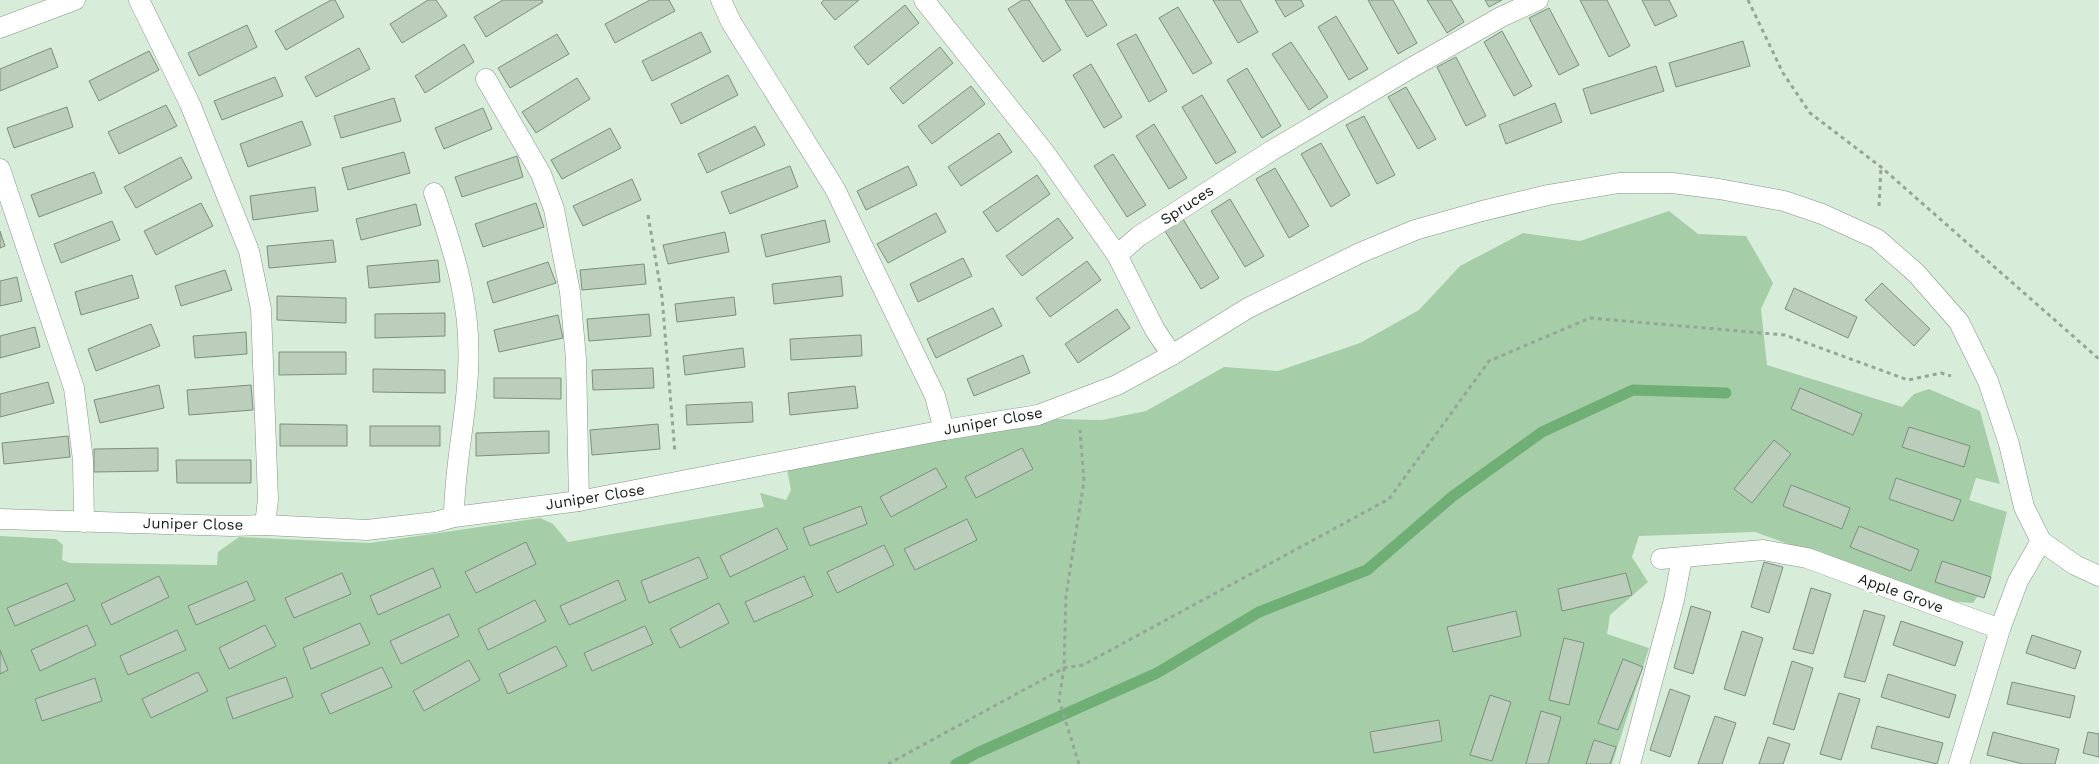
<svg xmlns="http://www.w3.org/2000/svg" width="2099" height="764" font-family="'Work Sans',sans-serif">
  <rect width="100%" height="100%" fill="#d8edd9"/>
  <polygon fill="#a5cda8" points="1669,211 1698,234 1746,236 1773,283 1761,309 1767,365 1902,407 1914,394 1929,389 1980,411 2000,484 1976,478 1969,500 2007,512 1991,577 1973,603 1948,601 1755,532 1639,536 1632,557 1648,582 1610,615 1607,634 1649,648 1612,764 0,764 0,536 56,539 63,545 62,560 70,563 217,565 218,552 239,537 370,543 540,518 553,524 568,542 764,507 760,493 786,500 791,490 787,470 1056,419 1102,420 1146,411 1224,367 1278,371 1360,343 1419,310 1460,266 1523,233 1580,241"/>
  <g fill="none" stroke-linecap="round" stroke-linejoin="round">
    <polyline stroke="#6faf75" stroke-width="11" points="956,764 977,753 1157,673 1259,612 1367,570 1453,496 1542,432 1633,390 1726,393"/>
  </g>
  <g fill="#bacebb" stroke="#7c8f7d">
    <polygon points="331,0 335,0 344,17 286,50 275,31"/>
    <polygon points="428,0 436,0 447,16 402,43 390,24"/>
    <polygon points="503,0 542,0 543,2 486,37 474,17"/>
    <polygon points="650,0 669,0 675,11 615,43 605,24"/>
    <polygon points="824,0 859,0 835,20 821,3"/>
    <polygon points="1022,0 1029,0 1061,50 1043,62 1008,9"/>
    <polygon points="1065,0 1092,0 1107,25 1087,37"/>
    <polygon points="1213,0 1240,0 1258,32 1238,43"/>
    <polygon points="1275,0 1301,0 1304,6 1285,17"/>
    <polygon points="1368,0 1393,0 1417,43 1398,54"/>
    <polygon points="1427,0 1451,0 1464,22 1447,33"/>
    <polygon points="1485,0 1502,0 1489,7"/>
    <polygon points="1580,0 1607,0 1630,46 1609,57"/>
    <polygon points="1642,0 1669,0 1677,16 1655,26"/>
    <polygon points="905,5 919,23 868,65 854,47"/>
    <polygon points="1178,7 1212,63 1193,74 1159,18"/>
    <polygon points="1549,8 1579,65 1559,75 1529,18"/>
    <polygon points="1336,16 1368,69 1349,80 1318,27"/>
    <polygon points="247,25 257,47 199,76 188,53"/>
    <polygon points="1502,31 1532,86 1514,96 1484,42"/>
    <polygon points="701,32 711,52 652,81 642,61"/>
    <polygon points="557,34 569,54 510,88 498,68"/>
    <polygon points="1136,34 1167,91 1149,102 1117,44"/>
    <polygon points="1743,41 1750,66 1676,87 1669,63"/>
    <polygon points="1291,42 1328,97 1309,110 1272,54"/>
    <polygon points="464,44 474,62 425,93 415,76"/>
    <polygon points="940,47 953,63 903,104 890,88"/>
    <polygon points="51,48 58,67 0,91 0,69"/>
    <polygon points="359,48 370,69 316,97 305,77"/>
    <polygon points="149,51 159,70 99,101 89,81"/>
    <polygon points="1456,57 1486,116 1466,126 1437,67"/>
    <polygon points="1091,64 1122,117 1104,128 1073,75"/>
    <polygon points="1656,66 1664,91 1591,114 1583,89"/>
    <polygon points="1247,68 1281,126 1262,138 1227,80"/>
    <polygon points="728,75 738,95 681,124 671,104"/>
    <polygon points="275,77 283,96 222,120 214,101"/>
    <polygon points="577,78 590,99 536,133 522,112"/>
    <polygon points="971,86 985,104 932,144 918,126"/>
    <polygon points="1406,87 1436,139 1418,149 1388,97"/>
    <polygon points="1202,95 1236,152 1216,164 1182,107"/>
    <polygon points="394,98 401,121 341,138 334,116"/>
    <polygon points="1555,103 1562,122 1506,144 1499,125"/>
    <polygon points="166,105 177,126 119,154 108,132"/>
    <polygon points="67,107 73,127 14,148 7,128"/>
    <polygon points="483,108 492,129 444,149 435,128"/>
    <polygon points="1364,116 1395,175 1377,184 1346,125"/>
    <polygon points="302,121 311,145 248,167 240,144"/>
    <polygon points="1154,124 1187,178 1169,189 1136,136"/>
    <polygon points="755,126 765,145 707,173 698,154"/>
    <polygon points="610,128 621,148 562,179 551,160"/>
    <polygon points="999,133 1012,152 961,186 948,167"/>
    <polygon points="1321,143 1350,195 1331,207 1301,154"/>
    <polygon points="404,152 410,173 348,190 342,168"/>
    <polygon points="1113,154 1146,205 1127,217 1094,166"/>
    <polygon points="517,156 523,177 462,197 455,177"/>
    <polygon points="181,157 192,178 136,208 124,187"/>
    <polygon points="790,166 798,187 730,214 721,192"/>
    <polygon points="908,166 917,185 866,210 857,191"/>
    <polygon points="1275,168 1309,226 1289,238 1256,179"/>
    <polygon points="94,172 102,193 39,217 31,195"/>
    <polygon points="1037,175 1050,194 997,232 983,212"/>
    <polygon points="632,179 641,200 583,226 573,206"/>
    <polygon points="315,187 318,211 253,220 250,196"/>
    <polygon points="1230,199 1264,256 1245,267 1211,211"/>
    <polygon points="201,203 213,226 156,255 144,231"/>
    <polygon points="536,203 544,227 483,247 475,224"/>
    <polygon points="416,204 421,225 361,240 356,219"/>
    <polygon points="936,213 946,232 888,263 877,244"/>
    <polygon points="1058,218 1073,238 1022,276 1006,256"/>
    <polygon points="1183,219 1219,278 1201,289 1165,231"/>
    <polygon points="825,220 830,242 766,257 761,235"/>
    <polygon points="112,221 120,240 61,263 54,244"/>
    <polygon points="0,231 5,246 0,248"/>
    <polygon points="725,232 729,252 668,264 663,245"/>
    <polygon points="333,240 336,262 269,268 267,246"/>
    <polygon points="963,258 972,276 918,302 910,284"/>
    <polygon points="438,260 440,282 369,288 367,266"/>
    <polygon points="1087,261 1101,280 1050,317 1036,298"/>
    <polygon points="548,262 556,283 493,303 487,282"/>
    <polygon points="644,264 646,284 582,290 580,270"/>
    <polygon points="225,270 232,290 181,306 175,286"/>
    <polygon points="132,275 139,298 81,315 75,292"/>
    <polygon points="841,276 843,296 774,304 772,284"/>
    <polygon points="17,277 22,301 0,306 0,281"/>
    <polygon points="1882,283 1930,329 1914,346 1865,300"/>
    <polygon points="1794,288 1857,317 1848,338 1785,309"/>
    <polygon points="277,296 346,298 346,323 277,320"/>
    <polygon points="734,297 736,315 677,322 675,304"/>
    <polygon points="993,308 1002,326 936,358 927,339"/>
    <polygon points="1117,309 1130,328 1078,363 1065,344"/>
    <polygon points="445,313 445,336 375,338 375,314"/>
    <polygon points="649,314 651,336 589,341 587,319"/>
    <polygon points="558,315 563,338 499,352 494,330"/>
    <polygon points="151,324 160,346 96,371 88,349"/>
    <polygon points="35,327 40,347 0,358 0,336"/>
    <polygon points="246,332 247,354 195,358 193,336"/>
    <polygon points="861,335 862,356 791,360 790,339"/>
    <polygon points="743,348 745,367 685,375 683,356"/>
    <polygon points="279,352 346,352 346,374 279,375"/>
    <polygon points="1023,355 1030,373 974,396 967,379"/>
    <polygon points="653,368 654,388 593,390 592,370"/>
    <polygon points="373,369 445,370 445,393 373,392"/>
    <polygon points="494,378 561,378 561,399 494,398"/>
    <polygon points="48,382 54,403 0,417 0,394"/>
    <polygon points="159,385 164,408 100,423 94,400"/>
    <polygon points="251,385 253,410 189,415 187,390"/>
    <polygon points="855,386 858,408 790,415 788,393"/>
    <polygon points="1800,388 1862,414 1853,435 1791,409"/>
    <polygon points="752,402 753,422 687,425 686,405"/>
    <polygon points="280,424 347,425 347,446 280,446"/>
    <polygon points="658,424 660,449 592,455 590,430"/>
    <rect x="370" y="426" width="70" height="20"/>
    <polygon points="1909,427 1970,446 1964,467 1902,447"/>
    <polygon points="549,431 549,453 476,456 476,433"/>
    <polygon points="68,436 70,457 4,464 2,443"/>
    <polygon points="1774,440 1791,454 1752,503 1734,489"/>
    <polygon points="158,448 158,471 94,472 94,449"/>
    <polygon points="1022,448 1033,469 976,498 965,477"/>
    <polygon points="176,460 251,460 251,483 177,483"/>
    <polygon points="936,468 947,487 891,517 880,497"/>
    <polygon points="1896,478 1961,500 1953,521 1889,499"/>
    <polygon points="1791,485 1850,508 1842,529 1783,506"/>
    <polygon points="861,506 867,524 810,546 803,528"/>
    <polygon points="967,519 977,540 915,570 904,549"/>
    <polygon points="1859,526 1919,550 1911,571 1850,547"/>
    <polygon points="777,528 788,549 730,577 720,556"/>
    <polygon points="526,542 536,564 476,593 465,572"/>
    <polygon points="884,545 894,565 837,593 827,572"/>
    <polygon points="699,557 708,578 649,603 641,581"/>
    <polygon points="1942,561 1991,577 1984,598 1935,582"/>
    <polygon points="1764,562 1783,567 1769,613 1751,607"/>
    <polygon points="433,568 441,587 378,615 370,596"/>
    <polygon points="342,573 351,594 294,618 285,598"/>
    <polygon points="1626,573 1632,595 1562,611 1558,589"/>
    <polygon points="159,576 169,597 111,625 101,604"/>
    <polygon points="804,576 813,596 754,622 745,602"/>
    <polygon points="618,580 626,600 569,625 560,606"/>
    <polygon points="247,581 255,600 196,625 188,606"/>
    <polygon points="67,583 75,600 15,626 7,608"/>
    <polygon points="1811,588 1831,594 1813,654 1793,649"/>
    <polygon points="535,600 546,621 488,650 478,629"/>
    <polygon points="719,603 729,623 680,648 670,629"/>
    <polygon points="1691,606 1711,612 1693,674 1674,668"/>
    <polygon points="1864,610 1885,616 1865,682 1844,677"/>
    <polygon points="1516,611 1521,636 1453,652 1447,627"/>
    <polygon points="449,614 459,636 401,664 390,641"/>
    <polygon points="1901,621 1963,642 1955,666 1893,645"/>
    <polygon points="360,623 370,644 311,669 303,648"/>
    <polygon points="87,625 96,645 40,671 31,650"/>
    <polygon points="265,625 276,646 229,669 219,648"/>
    <polygon points="645,626 653,644 592,671 584,653"/>
    <polygon points="177,630 186,650 128,675 120,656"/>
    <polygon points="1742,631 1763,638 1745,696 1724,689"/>
    <polygon points="2032,635 2081,651 2075,669 2026,653"/>
    <polygon points="1564,638 1584,643 1569,705 1549,700"/>
    <polygon points="556,646 567,666 508,694 499,674"/>
    <polygon points="0,650 8,670 0,674"/>
    <polygon points="1623,659 1643,667 1618,730 1598,723"/>
    <polygon points="469,660 480,680 424,711 413,691"/>
    <polygon points="1792,661 1813,668 1794,730 1773,724"/>
    <polygon points="382,667 392,687 330,714 321,694"/>
    <polygon points="198,672 208,691 151,718 142,699"/>
    <polygon points="1888,674 1956,695 1949,718 1881,697"/>
    <polygon points="286,677 293,697 233,719 226,698"/>
    <polygon points="95,678 102,701 42,721 35,699"/>
    <polygon points="2012,682 2075,696 2070,718 2007,704"/>
    <polygon points="1670,689 1690,696 1670,757 1650,750"/>
    <polygon points="1839,693 1860,699 1841,760 1820,754"/>
    <polygon points="1490,695 1511,702 1492,761 1470,755"/>
    <polygon points="1541,711 1561,717 1548,764 1526,764"/>
    <polygon points="1715,716 1736,723 1722,764 1698,764"/>
    <polygon points="1439,720 1442,741 1374,753 1370,732"/>
    <polygon points="1877,726 1943,743 1937,764 1871,748"/>
    <polygon points="1993,732 2059,749 2055,764 2023,764 1987,755"/>
    <polygon points="2088,732 2099,734 2099,757 2083,753"/>
    <polygon points="1768,737 1790,744 1783,764 1759,764"/>
    <polygon points="1594,740 1616,747 1610,764 1586,764"/>
  </g>
  <g fill="none" stroke-linecap="round" stroke-linejoin="round">
    <defs>
      <g id="lane">
        <polyline points="139,0 190,104 249,251 261,309 268,499 265,525"/>
        <polyline points="721,0 731,22 835,189 935,396 944,430"/>
        <polyline points="924,0 1045,153 1117,255 1139,236 1271,151 1411,68 1501,17 1538,0"/>
        <polyline points="0,28 75,0"/>
        <polyline points="486,79 541,174 554,209 570,292 576,359 579,501"/>
        <polyline points="0,169 74,388 83,460 84,522"/>
        <path d="M434,193C455,254 472,307 468,372C466,420 454,468 454,517"/>
        <polyline points="1117,255 1155,330 1172,355"/>
        <polyline points="0,519 232,526 265,525 367,530 435,522 454,517 579,501 944,430 1038,415 1117,385 1172,355 1248,308 1360,253 1415,230 1482,211 1548,195 1619,183 1672,183 1719,189 1784,201 1822,214 1877,239 1916,273 1959,322 1988,381 2009,444 2024,507 2041,541 2075,565 2099,576"/>
        <polyline points="1661,559 1763,550 1807,558 2000,629 1959,764"/>
        <polyline points="2000,629 2018,581 2041,541"/>
        <polyline points="1630,764 1674,600 1682,558"/>
      </g>
    </defs>
    <use href="#lane" stroke="#829583" stroke-width="21"/>
    <g stroke="#95a696" stroke-width="3" stroke-dasharray="4 4" stroke-linecap="butt">
      <polyline points="1748,0 1783,73 1810,113 1881,167 2099,359"/>
      <polyline points="1879,206 1881,167"/>
      <polyline points="648,215 662,297 675,453"/>
      <polyline points="888,764 1064,668 1083,665 1389,499 1489,361 1590,318 1785,335 1908,380 1941,373 1951,376"/>
      <polyline points="1079,764 1059,700 1064,668 1066,596 1084,481 1080,430"/>
    </g>
    <use href="#lane" stroke="#fff" stroke-width="20"/>
  </g>
  <g text-anchor="middle" dominant-baseline="central" stroke-width="5" stroke-linejoin="round" paint-order="stroke">
    <g font-size="15" fill="#141c15" stroke="#fff">
      <text transform="translate(1187 205) rotate(-33)">Spruces</text>
      <text transform="translate(993 421) rotate(-10)">Juniper Close</text>
      <text transform="translate(595 497) rotate(-9)">Juniper Close</text>
      <text transform="translate(193 524) rotate(1)">Juniper Close</text>
      <text transform="translate(1901 593) rotate(20)">Apple Grove</text>
    </g>
  </g>
</svg>
